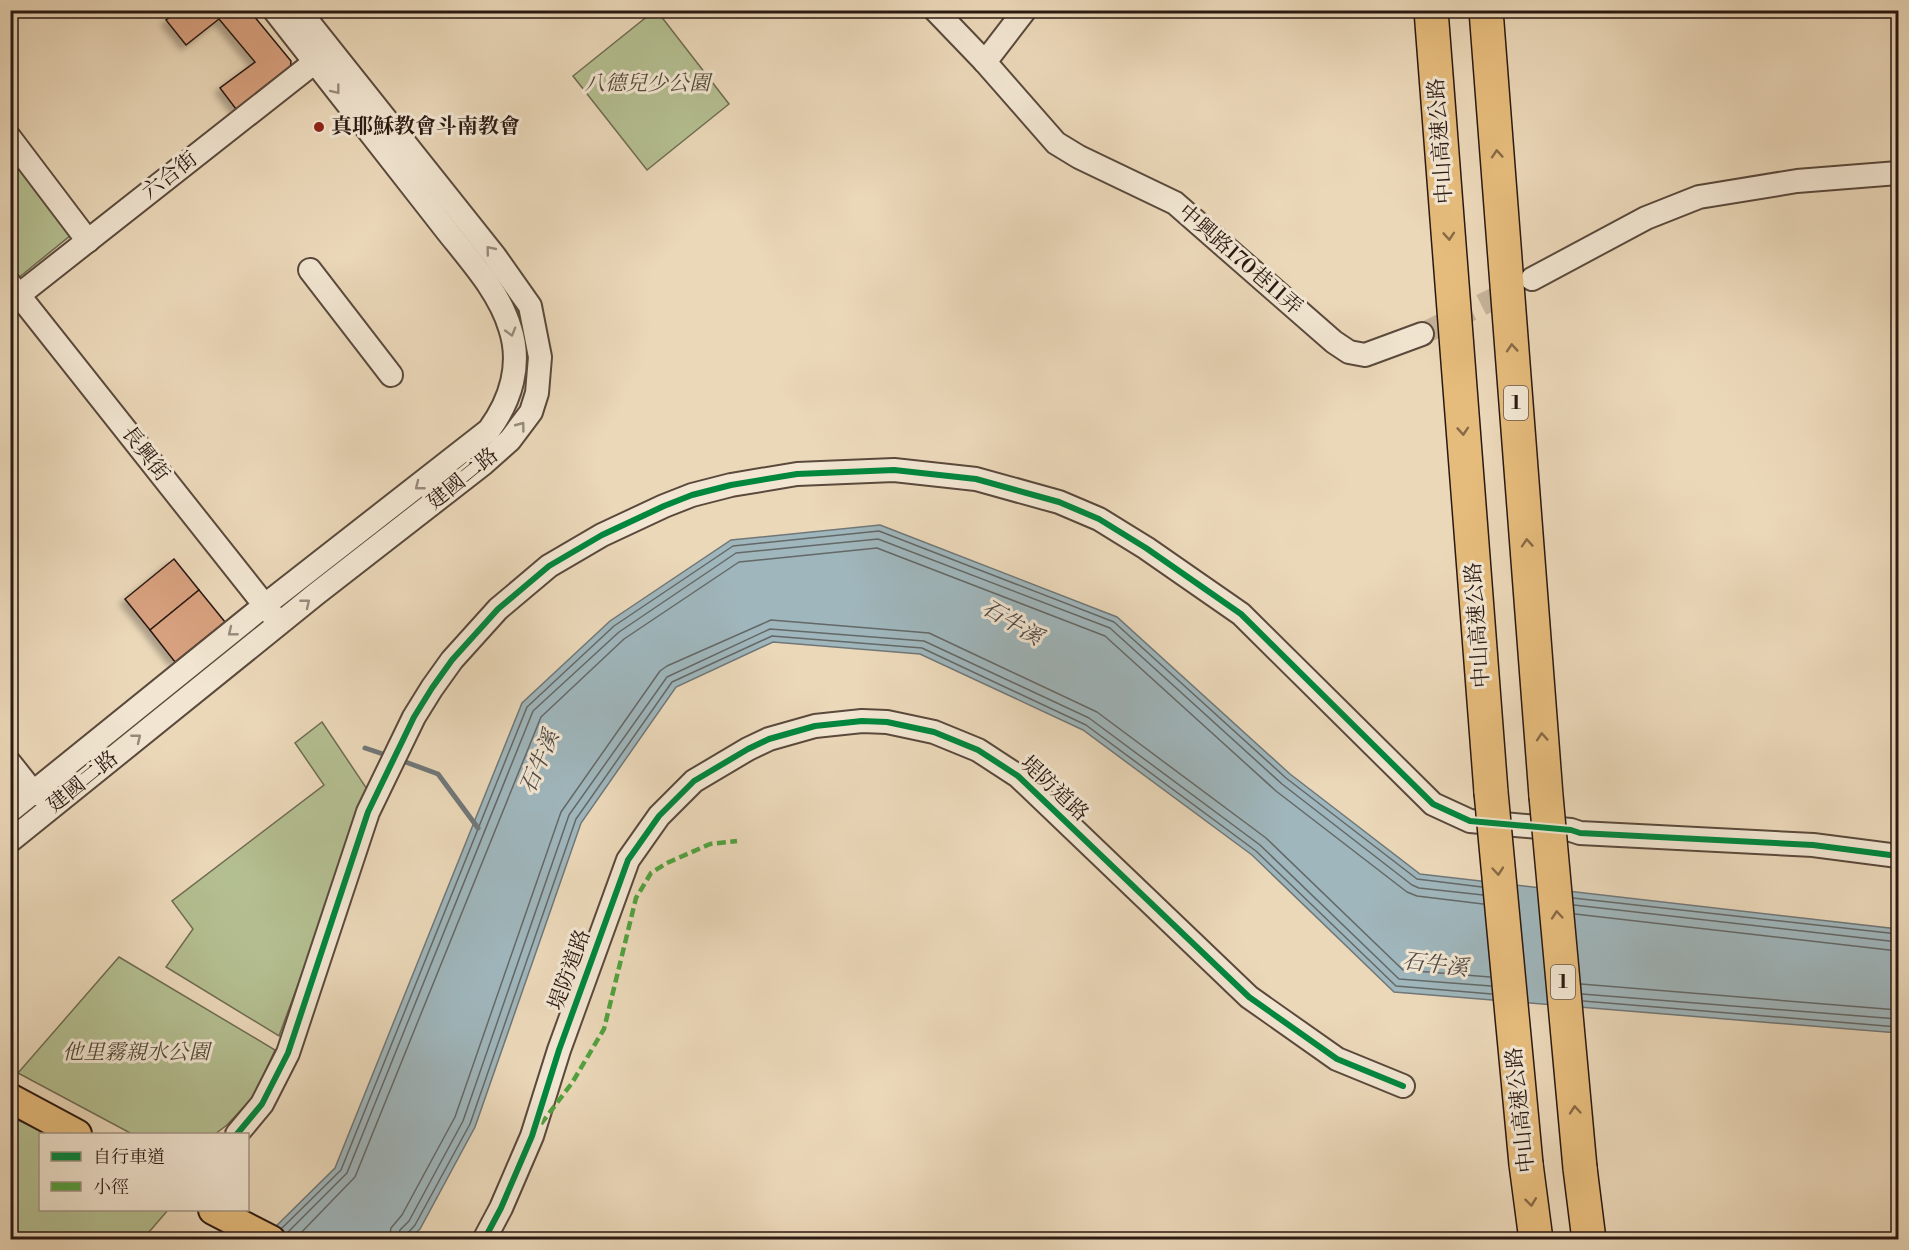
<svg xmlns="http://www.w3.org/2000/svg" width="1909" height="1250" font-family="'Libre Bodoni','Noto Serif TC',serif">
  <defs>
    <filter id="shadow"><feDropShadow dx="-5" dy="5" stdDeviation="3" flood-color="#0004"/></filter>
  </defs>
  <rect width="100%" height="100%" fill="#ebd8b9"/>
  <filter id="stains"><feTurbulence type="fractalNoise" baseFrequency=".00333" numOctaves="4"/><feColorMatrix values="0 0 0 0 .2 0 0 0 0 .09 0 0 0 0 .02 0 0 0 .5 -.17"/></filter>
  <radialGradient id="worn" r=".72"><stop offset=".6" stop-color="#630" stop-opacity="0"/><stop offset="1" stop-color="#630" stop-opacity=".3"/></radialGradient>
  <g fill="#b4bf91" stroke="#6f6c52" stroke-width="1.5">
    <polygon points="654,11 657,11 729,104 647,170 573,76"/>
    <polygon points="10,148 71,235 17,279 11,270"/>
    <polygon points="322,722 369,792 279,1036 166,967 193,929 172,901 324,785 295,743"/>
    <polygon points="119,957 275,1050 254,1096 227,1125 215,1134 132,1134 18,1073"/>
    <polygon points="10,1116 47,1134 40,1134 40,1210 168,1210 143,1239 11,1239"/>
  </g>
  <polygon fill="#9fb6bc" stroke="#707778" stroke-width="1.5" points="880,525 1117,617 1290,774 1420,874 1898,929 1898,1033 1394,992 1252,855 1083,730 920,654 773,642 676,687 581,823 475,1127 420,1229 409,1239 262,1240 335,1168 522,703 610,621 731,540"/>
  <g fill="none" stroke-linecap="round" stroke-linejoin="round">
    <g stroke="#646867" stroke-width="1.5">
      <polyline points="1573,898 1898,934"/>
      <polyline points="1574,905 1898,942"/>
      <polyline points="1575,914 1898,951"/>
      <polyline points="1581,984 1898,1010"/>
      <polyline points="1582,994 1898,1019"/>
      <polyline points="1583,1001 1898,1027"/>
      <polyline points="281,1229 341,1170 527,707 614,626 733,546 879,531 1114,622 1286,778 1417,879 1482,887"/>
      <polyline points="285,1235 347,1173 533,711 619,632 736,553 878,539 1110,628 1282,784 1412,885 1419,888 1483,895"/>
      <polyline points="294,1240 355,1177 541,717 624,639 739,562 877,548 1105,636 1276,791 1407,892 1417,896 1483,904"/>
      <polyline points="389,1240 391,1228 402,1215 455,1117 561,812 660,671 667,666 771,620 929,633 1097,712 1266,838 1403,970 1490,977"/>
      <polyline points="398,1240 400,1230 409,1221 463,1121 569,815 667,677 770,629 924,641 1089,718 1260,845 1399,979 1491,986"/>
      <polyline points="406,1240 407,1234 415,1225 470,1124 576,819 672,682 772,636 922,648 1086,725 1256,851 1396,986 1492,994"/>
    </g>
    <g stroke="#707778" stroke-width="5">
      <polyline points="365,748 389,756"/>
      <polyline points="400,760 438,774 478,828"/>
    </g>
  </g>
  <g fill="#d7a07e" stroke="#2a1912" stroke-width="1.5" filter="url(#shadow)">
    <polygon points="180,10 249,10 291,61 290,72 239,113 220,88 255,62 219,19 186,45 166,20"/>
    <polygon points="174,559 199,590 150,630 125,599"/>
    <polygon points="199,590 225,622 175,662 150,630"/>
  </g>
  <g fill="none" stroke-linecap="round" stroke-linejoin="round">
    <polyline stroke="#c4b298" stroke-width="22" stroke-dasharray="22 11" stroke-linecap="butt" points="1422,334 1518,287"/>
    <defs>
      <g id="minor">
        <polyline points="935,10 985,62 1056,143 1079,157 1175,203 1334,342 1349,352 1365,355 1422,334"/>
        <polyline points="985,62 1025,10"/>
        <polyline points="10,138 88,241"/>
        <polyline points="310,270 391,375"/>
        <polyline points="1532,279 1646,218 1699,197 1797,181 1898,173"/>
        <polyline points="10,284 274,617"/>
        <polyline points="10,302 325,54"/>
        <polyline points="10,763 33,792 45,797"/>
        <path d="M10,811L265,605L489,430C511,400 522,364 510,328C498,288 465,255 440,222C385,151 329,81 274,10"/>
        <polyline points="10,841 316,594 483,464 510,440 531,412 537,393 540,357 530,306 494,255 299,10"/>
        <polyline points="237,1134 262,1104 288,1053 368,812 414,717 432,688 452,660 498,609 549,566 602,535 664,506 692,495 731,485 797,474 894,470 976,479 1059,502 1099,519 1146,548 1241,614 1433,804 1470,821 1571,830 1580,833 1813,845 1898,856"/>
        <polyline points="484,1240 501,1208 532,1136 559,1050 628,860 659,816 694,781 748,749 769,739 815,726 862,721 887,722 934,732 978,750 1018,776 1249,997 1337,1059 1403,1086"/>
      </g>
      <g id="major">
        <polyline points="10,1098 77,1134"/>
        <polyline points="213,1210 271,1240"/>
      </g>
      <g id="highway">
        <polyline points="1431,10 1491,792"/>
        <polyline points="1486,10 1546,796"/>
        <polyline points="1526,1164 1536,1240"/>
        <polyline points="1580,1168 1589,1240"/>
      </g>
    </defs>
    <use href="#minor" stroke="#5a493c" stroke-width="26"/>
    <use href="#major" stroke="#2a1912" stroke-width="32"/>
    <use href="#highway" stroke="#2a1912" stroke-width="36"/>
    <use href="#minor" stroke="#f2e6d2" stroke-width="22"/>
    <use href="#major" stroke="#e6bc7c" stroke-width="28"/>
    <use href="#highway" stroke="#e6bc7c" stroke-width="33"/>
    <defs>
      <g id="highway-bridge">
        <polyline points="1491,792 1526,1164"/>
        <polyline points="1546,796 1580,1168"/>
      </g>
    </defs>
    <use href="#highway-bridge" stroke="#2a1912" stroke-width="36" stroke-linecap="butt"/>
    <use href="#highway-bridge" stroke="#e6bc7c" stroke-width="33"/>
    <polyline stroke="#51a13f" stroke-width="4.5" stroke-dasharray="9 4.5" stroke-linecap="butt" points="541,1124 572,1083 604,1029 636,898 651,873 667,863 710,844 737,841"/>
    <defs>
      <g id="cycleway">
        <polyline points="237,1134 262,1104 288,1053 368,812 414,717 432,688 452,660 498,609 549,566 602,535 664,506 692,495 731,485 797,474 894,470 976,479 1059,502 1099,519 1146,548 1241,614 1433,804 1470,821 1571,830 1580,833 1813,845 1898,856"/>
        <polyline points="484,1240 501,1208 532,1136 559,1050 628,860 659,816 694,781 748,749 769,739 815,726 862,721 887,722 934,732 978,750 1018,776 1249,997 1337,1059 1403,1086"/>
      </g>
    </defs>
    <use href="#cycleway" stroke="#f2e6d2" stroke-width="10"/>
    <use href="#cycleway" stroke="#00873e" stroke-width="6"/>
  </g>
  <defs><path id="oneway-chevron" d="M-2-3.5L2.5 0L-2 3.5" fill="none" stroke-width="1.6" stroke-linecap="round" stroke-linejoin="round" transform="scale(1.5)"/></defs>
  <g stroke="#988a7c">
    <use href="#oneway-chevron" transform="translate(336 90) rotate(52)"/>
    <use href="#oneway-chevron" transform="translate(490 250) rotate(-129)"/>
    <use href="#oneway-chevron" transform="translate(511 332) rotate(74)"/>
    <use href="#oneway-chevron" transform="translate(521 426) rotate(-53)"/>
    <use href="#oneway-chevron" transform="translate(419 486) rotate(142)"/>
    <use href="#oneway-chevron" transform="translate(306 603) rotate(-39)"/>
    <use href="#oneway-chevron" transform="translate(232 632) rotate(141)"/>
    <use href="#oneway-chevron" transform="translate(137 738) rotate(-39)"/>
  </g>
  <g stroke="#886a47">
    <use href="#oneway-chevron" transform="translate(1497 154) rotate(-94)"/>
    <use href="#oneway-chevron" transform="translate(1449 236) rotate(86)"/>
    <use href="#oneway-chevron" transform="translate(1512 348) rotate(-94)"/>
    <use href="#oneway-chevron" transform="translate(1463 431) rotate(86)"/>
    <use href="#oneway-chevron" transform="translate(1527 543) rotate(-94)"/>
    <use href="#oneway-chevron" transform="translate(1542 737) rotate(-94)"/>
    <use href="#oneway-chevron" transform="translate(1498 871) rotate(85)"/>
    <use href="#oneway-chevron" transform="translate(1557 915) rotate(-95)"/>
    <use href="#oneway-chevron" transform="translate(1575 1110) rotate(-95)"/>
    <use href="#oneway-chevron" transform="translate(1531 1202) rotate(83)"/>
  </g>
  <circle fill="#8f2418" stroke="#f2e6d2" stroke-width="2" cx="319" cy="127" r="6"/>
  <g text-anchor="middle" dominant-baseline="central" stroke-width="6" stroke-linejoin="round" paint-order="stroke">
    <g fill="#f2e6d2" stroke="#66564c" stroke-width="1.5">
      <rect x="1504" y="386" width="24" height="34" rx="4.5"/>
      <rect x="1551" y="965" width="24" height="34" rx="4.5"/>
    </g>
    <g font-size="20" font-weight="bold" fill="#2a1912">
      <text x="1516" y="403">1</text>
      <text x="1563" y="982">1</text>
    </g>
    <g font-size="21" font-style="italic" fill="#534b38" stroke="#f2e6d2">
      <text x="647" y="84">八德兒少公園</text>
      <text x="136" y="1053">他里霧親水公園</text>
    </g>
    <g font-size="21" font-weight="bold" fill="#2a1912" stroke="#f2e6d2" text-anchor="start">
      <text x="331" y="127">真耶穌教會斗南教會</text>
    </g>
    <g font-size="21" fill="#2a1912" stroke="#f2e6d2">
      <text transform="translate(1441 141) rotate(-94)">中山高速公路</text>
      <text transform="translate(170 176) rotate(-38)">六合街</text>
      <text transform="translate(1240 260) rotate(41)">中興路170巷11弄</text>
      <text transform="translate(145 454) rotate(52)">長興街</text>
      <text transform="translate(463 479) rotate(-39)">建國二路</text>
      <text transform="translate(1478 625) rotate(-94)">中山高速公路</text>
      <text transform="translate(83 782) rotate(-39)">建國二路</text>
      <text transform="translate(1054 789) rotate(43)">堤防道路</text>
      <text transform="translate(570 970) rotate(-70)">堤防道路</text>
      <text transform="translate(1521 1110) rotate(-96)">中山高速公路</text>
    </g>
    <g font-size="22" font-style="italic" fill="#4d4845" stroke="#f2e6d2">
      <text transform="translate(1012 623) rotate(31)">石牛溪</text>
      <text transform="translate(540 762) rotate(-67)">石牛溪</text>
      <text transform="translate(1435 965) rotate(7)">石牛溪</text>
    </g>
  </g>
  <rect width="1909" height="1250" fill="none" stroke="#ebd8b9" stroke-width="36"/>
  <rect x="12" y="12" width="1885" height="1226" fill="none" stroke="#2a1912" stroke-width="3"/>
  <rect x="18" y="18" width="1873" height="1214" fill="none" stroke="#2a1912" stroke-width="1.5"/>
  <rect x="39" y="1133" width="210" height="78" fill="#f2e6d2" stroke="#a29485" stroke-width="1.5"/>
  <rect x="51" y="1152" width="30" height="9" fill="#00873e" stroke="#a29485" stroke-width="1.5"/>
  <text x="93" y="1163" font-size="18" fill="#2a1912">自行車道</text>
  <rect x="51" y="1182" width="30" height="9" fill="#51a13f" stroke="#a29485" stroke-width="1.5"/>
  <text x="93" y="1193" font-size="18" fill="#2a1912">小徑</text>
  <rect width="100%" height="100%" filter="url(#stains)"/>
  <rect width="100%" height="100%" fill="url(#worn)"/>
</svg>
